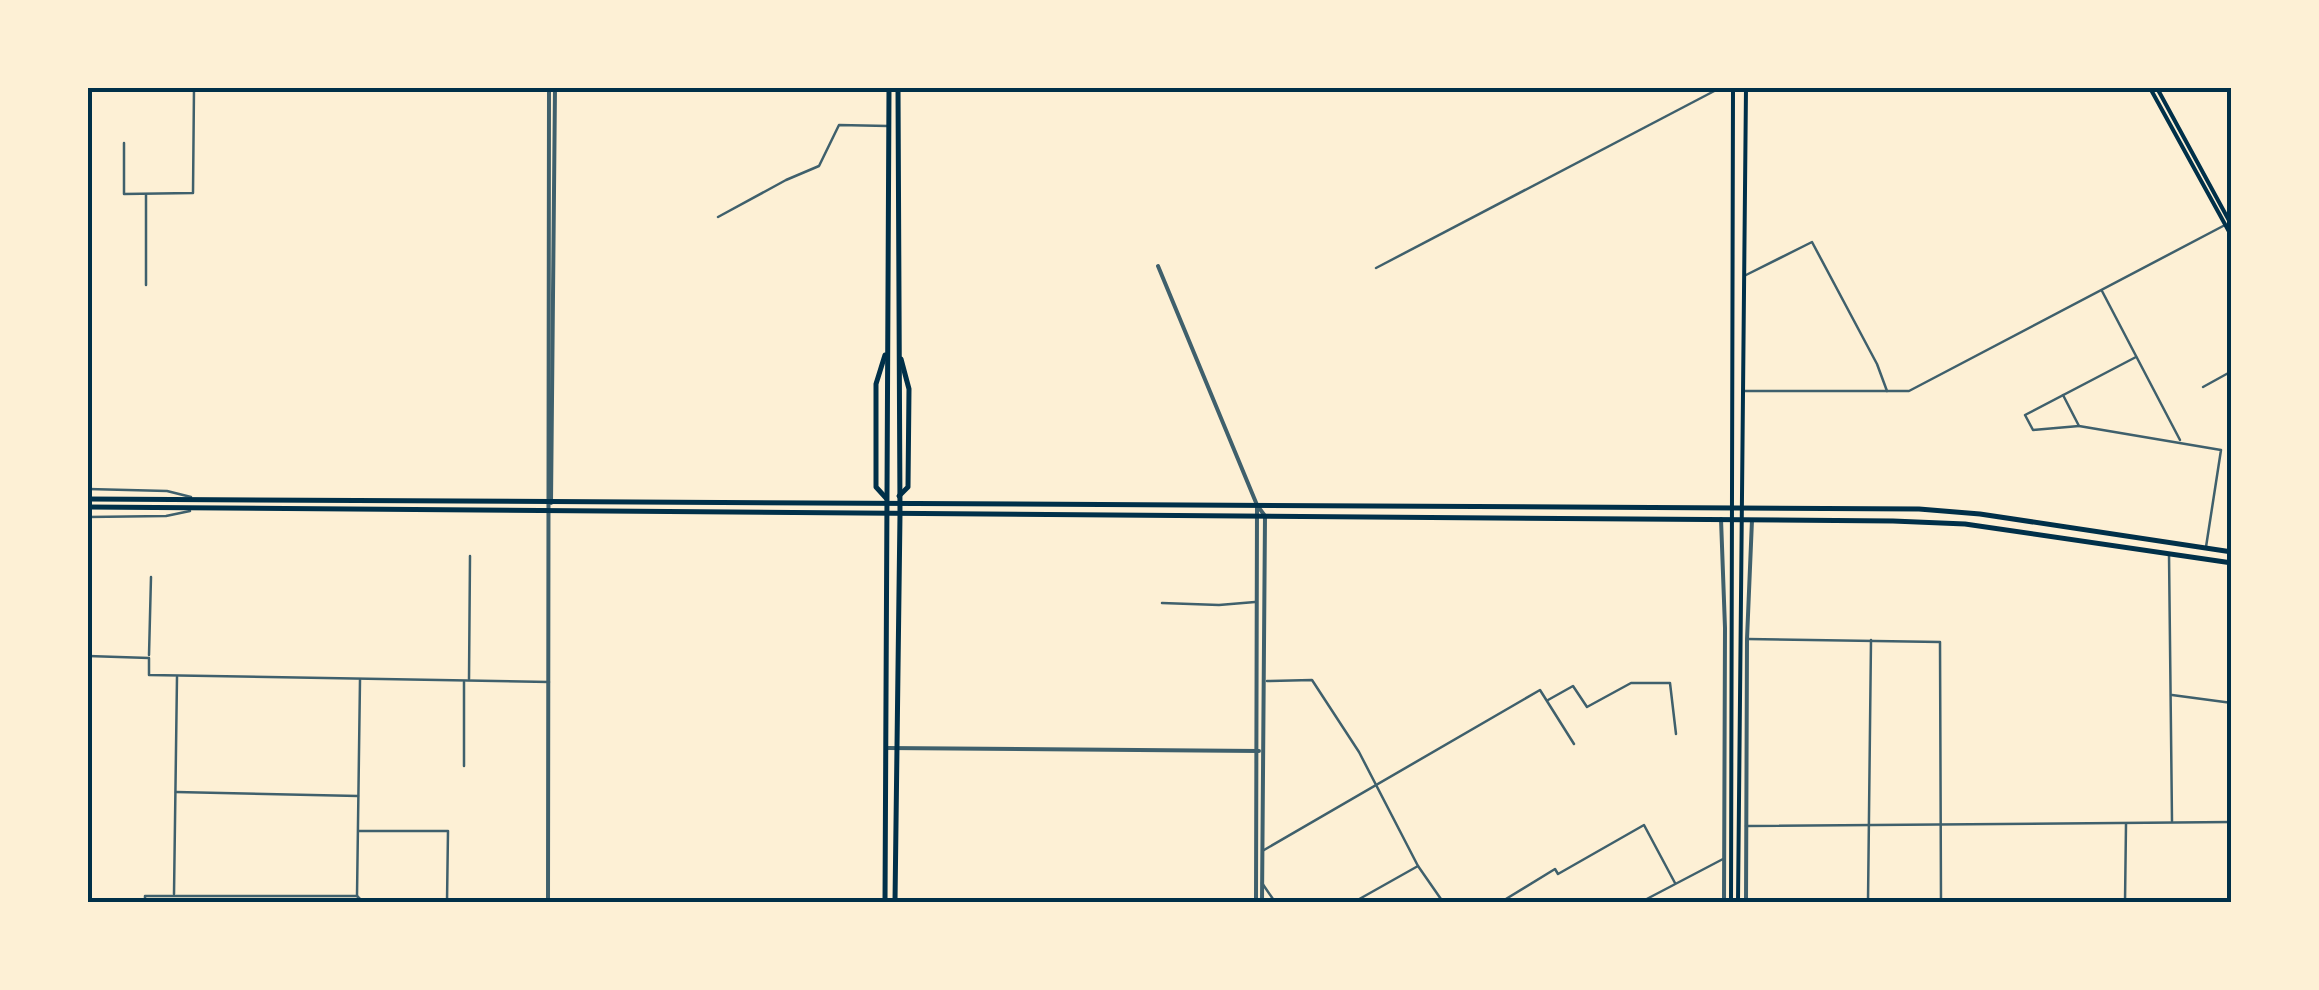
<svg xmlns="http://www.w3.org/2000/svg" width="2319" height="990" font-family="Manrope,sans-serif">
  <rect width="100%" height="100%" fill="#fdf0d5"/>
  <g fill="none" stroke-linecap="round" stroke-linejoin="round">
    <polyline stroke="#3f606c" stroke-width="2.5" points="1745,391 1909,391 2225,225"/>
    <g stroke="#3f606c" stroke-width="2.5">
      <polyline points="124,143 124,194 193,193 194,88"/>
      <polyline points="718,217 786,180 819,166 839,125 888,126"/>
      <polyline points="1376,268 1720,88"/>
      <polyline points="1746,275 1812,242 1877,364 1887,391"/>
      <polyline points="146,285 146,195"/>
      <polyline points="2102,291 2180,440"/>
      <polyline points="2203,387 2232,371"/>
      <polyline points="2063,395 2079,426 2221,450 2206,547"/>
      <polyline points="2079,426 2033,430 2025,415 2136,357"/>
      <polyline points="88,489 167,491 191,497"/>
      <polyline points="88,517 166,516 190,511"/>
      <polyline points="2169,554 2172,821"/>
      <polyline points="1162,603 1219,605 1255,602"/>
      <polyline points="1747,639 1940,642 1941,902"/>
      <polyline points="149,655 151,577"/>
      <polyline points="88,656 149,658 149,675 549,682"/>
      <polyline points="469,679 470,556"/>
      <polyline points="1267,681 1312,680 1359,752 1418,866 1443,902"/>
      <polyline points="464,682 464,766"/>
      <polyline points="2172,695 2232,703"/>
      <polyline points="1548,700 1573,686 1587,707 1631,683 1670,683 1676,734"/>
      <polyline points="176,792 358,796"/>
      <polyline points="1746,826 2232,822"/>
      <polyline points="359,831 448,831 447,902"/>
      <polyline points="1264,850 1540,690 1574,744"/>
      <polyline points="1262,883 1275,902"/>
      <polyline points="174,894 177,677"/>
      <polyline points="357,896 360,680"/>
      <polyline points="145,902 145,896 357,896 363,902"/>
      <polyline points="1354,902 1418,866"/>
      <polyline points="1501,902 1555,869 1558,874 1644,825 1675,883"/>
      <polyline points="1641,902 1723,859"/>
      <polyline points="1868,902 1871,640"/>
      <polyline points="2125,902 2126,824"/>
      <polyline points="2229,902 2232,899"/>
    </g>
    <g stroke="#3f606c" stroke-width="4">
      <polyline points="1158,266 1257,505 1265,516 1262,902"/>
      <polyline points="551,503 555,88"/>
      <polyline points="1721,519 1725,628 1724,902"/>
      <polyline points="886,748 1259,751"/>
      <polyline points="548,902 549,88"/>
      <polyline points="1256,902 1257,505"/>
      <polyline points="1746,902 1747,639 1752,520"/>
    </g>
    <g stroke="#003049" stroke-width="4">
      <polyline points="2150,88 2232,237"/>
      <polyline points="2157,88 2232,226"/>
      <polyline points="1731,902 1733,88"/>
      <polyline points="1738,902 1746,88"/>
    </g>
    <g stroke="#003049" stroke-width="5">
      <polyline points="885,355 876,384 876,487 886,498"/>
      <polyline points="899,496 908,487 909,389 901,359"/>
      <polyline points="88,499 1919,509 1980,514 2232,552"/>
      <polyline points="88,507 1893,521 1965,524 2232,563"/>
      <polyline points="885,902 889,88"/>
      <polyline points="895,902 900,514 898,88"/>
    </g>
  </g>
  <rect width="2319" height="990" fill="none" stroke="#fdf0d5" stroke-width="180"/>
  <rect x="90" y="90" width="2139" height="810" fill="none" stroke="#003049" stroke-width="4"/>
</svg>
